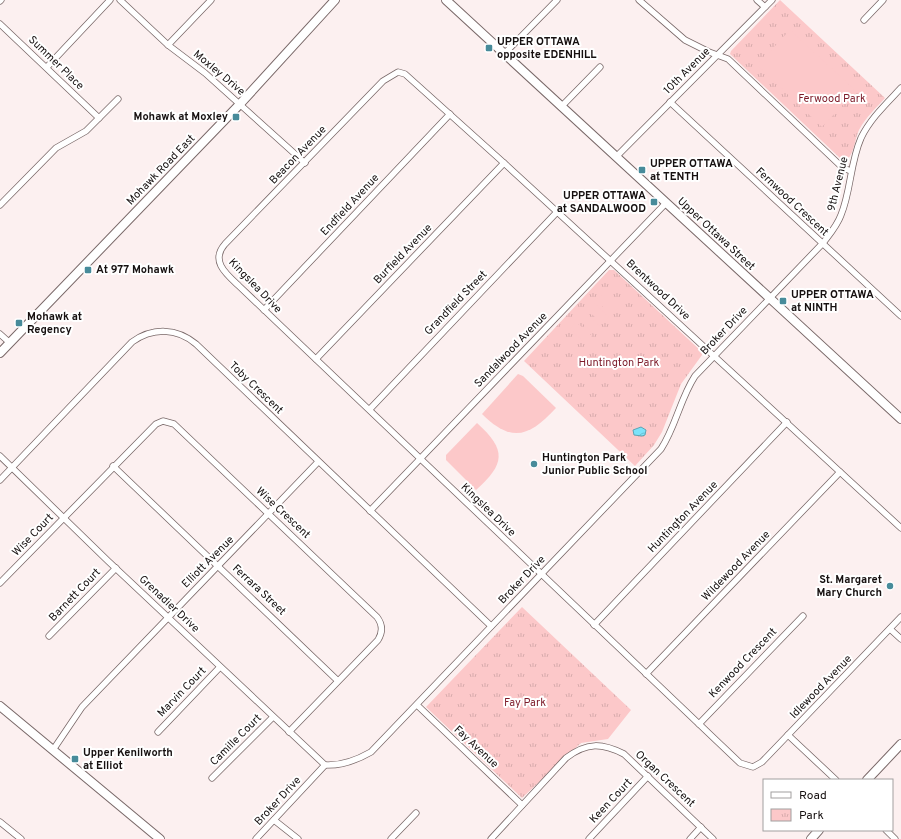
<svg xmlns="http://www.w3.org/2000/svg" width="901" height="839" font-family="Overpass,sans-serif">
  <defs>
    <pattern id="park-tufts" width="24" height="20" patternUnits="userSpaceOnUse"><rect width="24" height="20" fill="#fcc8c9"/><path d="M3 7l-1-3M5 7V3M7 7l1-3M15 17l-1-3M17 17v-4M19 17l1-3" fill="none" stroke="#d7abac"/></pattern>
    <pattern id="water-waves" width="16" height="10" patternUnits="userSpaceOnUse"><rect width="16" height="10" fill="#7ce3fa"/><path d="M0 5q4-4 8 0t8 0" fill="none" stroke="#6ac2d5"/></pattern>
  </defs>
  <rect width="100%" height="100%" fill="#fcf0f0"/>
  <g fill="url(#park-tufts)">
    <path d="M780,0L885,98C876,108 866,117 859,130C855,139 854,152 848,159H841L730,54L731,51Z"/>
    <polygon points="609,270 614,270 702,352 702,355 681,384 662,432 654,445 635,466 524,361"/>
    <polygon points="522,607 631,710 608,739 581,743 522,798 426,707"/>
  </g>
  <g fill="#fcc8c9">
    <polygon points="790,30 856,91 822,127 757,65"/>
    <polygon points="603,293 618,308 612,315 596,301"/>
    <polygon points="594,303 609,317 603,324 587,310"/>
    <polygon points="585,312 601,327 594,334 579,320"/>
    <polygon points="576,322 592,336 585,343 570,329"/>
    <path d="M518,374L523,376L556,408C530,436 512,444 482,414Z"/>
    <path d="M477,423C507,450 505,464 476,490L446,460V455Z"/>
  </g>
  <polygon fill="url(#water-waves)" stroke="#5da4b4" points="641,427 646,430 645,435 642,436 634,435 633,430"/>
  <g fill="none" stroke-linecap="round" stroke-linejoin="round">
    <defs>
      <g id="street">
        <polyline points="120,0 168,45 205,73 305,163"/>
        <polyline points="639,0 685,40 709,52 728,59 843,168 851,171"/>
        <polyline points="757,0 765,7"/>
        <polyline points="0,1 1,0"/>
        <polyline points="864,20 883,0"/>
        <polyline points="0,24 99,118"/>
        <polyline points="168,45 211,0"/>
        <polyline points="504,54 557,0"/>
        <polyline points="47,67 110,0"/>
        <polyline points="670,102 901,316"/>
        <polyline points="561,107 600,67"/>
        <polyline points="616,157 772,0"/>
        <polyline points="0,205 56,148 86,131 118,99"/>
        <polyline points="264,310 450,114"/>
        <polyline points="0,334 10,343"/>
        <polyline points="316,359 504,163"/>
        <polyline points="370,409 557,212"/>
        <polyline points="0,456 108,561 325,765"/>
        <polyline points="113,466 337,680"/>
        <path d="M0,480L132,342C153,327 177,328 196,344L491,626"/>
        <polyline points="370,511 666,203"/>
        <path d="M901,528L504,163L405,74L398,72L383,81L225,244C210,261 226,274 239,286L740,763L753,767L762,762L901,617"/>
        <path d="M0,583L156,424L163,421L174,424L377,617C383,625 383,632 378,640L289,732"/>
        <polyline points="594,625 787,422"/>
        <polyline points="890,629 901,639"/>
        <polyline points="49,636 116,568"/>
        <polyline points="646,674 840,472"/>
        <polyline points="417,705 522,805"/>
        <polyline points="699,724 803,616"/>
        <polyline points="158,732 220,667"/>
        <polyline points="788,735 836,780"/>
        <polyline points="53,750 82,707 318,462"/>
        <polyline points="212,778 273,717"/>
        <polyline points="274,820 298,839"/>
        <polyline points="0,822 21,839"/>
        <polyline points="886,830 895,839"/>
        <path d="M256,839L325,765C342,766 357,760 371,752L661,449C676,426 680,399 695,376L823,243C829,235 837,226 841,215C851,191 850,163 861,138C870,119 886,104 901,88"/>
        <polyline points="391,839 416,813"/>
        <path d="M491,839L566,758C587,742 602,743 624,754L713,839"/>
        <polyline points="589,839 648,776"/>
        <polyline points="690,839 701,827"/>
      </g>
      <g id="secondary">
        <polyline points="446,0 901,419"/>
        <polyline points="0,353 240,104 335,0"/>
        <polyline points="0,706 160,839"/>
        <polyline points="867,780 901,744"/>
        <polyline points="811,839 819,830"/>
      </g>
    </defs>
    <use href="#street" stroke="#796868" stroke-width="7"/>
    <use href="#secondary" stroke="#796868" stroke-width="10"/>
    <use href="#street" stroke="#fff" stroke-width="5.5"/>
    <use href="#secondary" stroke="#fff" stroke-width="8"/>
  </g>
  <g fill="#478b9a" stroke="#fff" stroke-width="1.5">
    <rect x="485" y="44" width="8" height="8" rx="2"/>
    <rect x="232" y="113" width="8" height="8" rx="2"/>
    <rect x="638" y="166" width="8" height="8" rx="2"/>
    <rect x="650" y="198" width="8" height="8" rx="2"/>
    <rect x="84" y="266" width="8" height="8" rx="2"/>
    <rect x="779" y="297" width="8" height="8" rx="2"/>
    <rect x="15" y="319" width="8" height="8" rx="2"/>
    <circle cx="534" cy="464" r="4"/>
    <circle cx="890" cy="586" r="4"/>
    <rect x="71" y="755" width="8" height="8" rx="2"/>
  </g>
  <g text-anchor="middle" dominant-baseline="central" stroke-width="4" stroke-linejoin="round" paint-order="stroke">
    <g font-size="11" font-weight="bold" fill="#161010" stroke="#fff" text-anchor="start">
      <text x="497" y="42">UPPER OTTAWA<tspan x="497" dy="13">opposite EDENHILL</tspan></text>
      <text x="228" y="117" text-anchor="end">Mohawk at Moxley</text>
      <text x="650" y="164">UPPER OTTAWA<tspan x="650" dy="13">at TENTH</tspan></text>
      <text x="646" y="196" text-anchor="end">UPPER OTTAWA<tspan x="646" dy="13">at SANDALWOOD</tspan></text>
      <text x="96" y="270">At 977 Mohawk</text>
      <text x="791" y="295">UPPER OTTAWA<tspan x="791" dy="13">at NINTH</tspan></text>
      <text x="27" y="317">Mohawk at<tspan x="27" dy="13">Regency</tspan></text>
      <text x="542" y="458">Huntington Park<tspan x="542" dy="13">Junior Public School</tspan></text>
      <text x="882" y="580" text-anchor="end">St. Margaret<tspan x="882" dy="13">Mary Church</tspan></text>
      <text x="83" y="753">Upper Kenilworth<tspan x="83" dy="13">at Elliot</tspan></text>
    </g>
    <g font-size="11" fill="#161010" stroke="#fff">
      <text transform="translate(56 63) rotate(44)">Summer Place</text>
      <text transform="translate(687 71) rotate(-45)">10th Avenue</text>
      <text transform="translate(219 73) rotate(40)">Moxley Drive</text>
      <text transform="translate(298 155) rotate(-46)">Beacon Avenue</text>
      <text transform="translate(161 170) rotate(-46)">Mohawk Road East</text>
      <text transform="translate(838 184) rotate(-76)">9th Avenue</text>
      <text transform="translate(792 202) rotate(43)">Fernwood Crescent</text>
      <text transform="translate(350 205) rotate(-47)">Endfield Avenue</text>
      <text transform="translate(716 234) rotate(43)">Upper Ottawa Street</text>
      <text transform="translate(403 254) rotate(-46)">Burfield Avenue</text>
      <text transform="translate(255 286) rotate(46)">Kingslea Drive</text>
      <text transform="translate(658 290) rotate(43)">Brentwood Drive</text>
      <text transform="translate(456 303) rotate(-46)">Grandfield Street</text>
      <text transform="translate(724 331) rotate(-46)">Broker Drive</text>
      <text transform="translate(511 350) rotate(-46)">Sandalwood Avenue</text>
      <text transform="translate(256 388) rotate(44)">Toby Crescent</text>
      <text transform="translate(488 510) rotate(44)">Kingslea Drive</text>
      <text transform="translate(283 513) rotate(43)">Wise Crescent</text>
      <text transform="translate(683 517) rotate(-46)">Huntington Avenue</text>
      <text transform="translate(33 535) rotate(-46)">Wise Court</text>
      <text transform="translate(208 562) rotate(-45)">Elliott Avenue</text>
      <text transform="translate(736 566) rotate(-46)">Wildewood Avenue</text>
      <text transform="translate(522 580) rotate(-46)">Broker Drive</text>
      <text transform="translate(259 590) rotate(43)">Ferrara Street</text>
      <text transform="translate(75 595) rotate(-46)">Barnett Court</text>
      <text transform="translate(169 604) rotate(43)">Grenadier Drive</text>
      <text transform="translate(743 663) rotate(-46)">Kenwood Crescent</text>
      <text transform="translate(821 687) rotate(-46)">Idlewood Avenue</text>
      <text transform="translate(182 692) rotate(-46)">Marvin Court</text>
      <text transform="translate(236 740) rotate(-45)">Camille Court</text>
      <text transform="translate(476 747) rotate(43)">Fay Avenue</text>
      <text transform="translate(665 779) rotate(43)">Organ Crescent</text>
      <text transform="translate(278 801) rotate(-47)">Broker Drive</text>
      <text transform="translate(611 801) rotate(-47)">Keen Court</text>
    </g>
    <g font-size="11" fill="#7d1c2a" stroke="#fff">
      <text x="832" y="99">Ferwood Park</text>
      <text x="619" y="363">Huntington Park</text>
      <text x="525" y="703">Fay Park</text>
    </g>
  </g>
  <rect x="763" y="779" width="130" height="52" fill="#ffffff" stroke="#a29f9f"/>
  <rect x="771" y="792" width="20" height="6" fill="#ffffff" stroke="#a29f9f"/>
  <text x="799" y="799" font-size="12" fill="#161010">Road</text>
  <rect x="771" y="809" width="20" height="12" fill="url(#park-tufts)" stroke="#a29f9f"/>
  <text x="799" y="819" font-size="12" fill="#161010">Park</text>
</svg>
